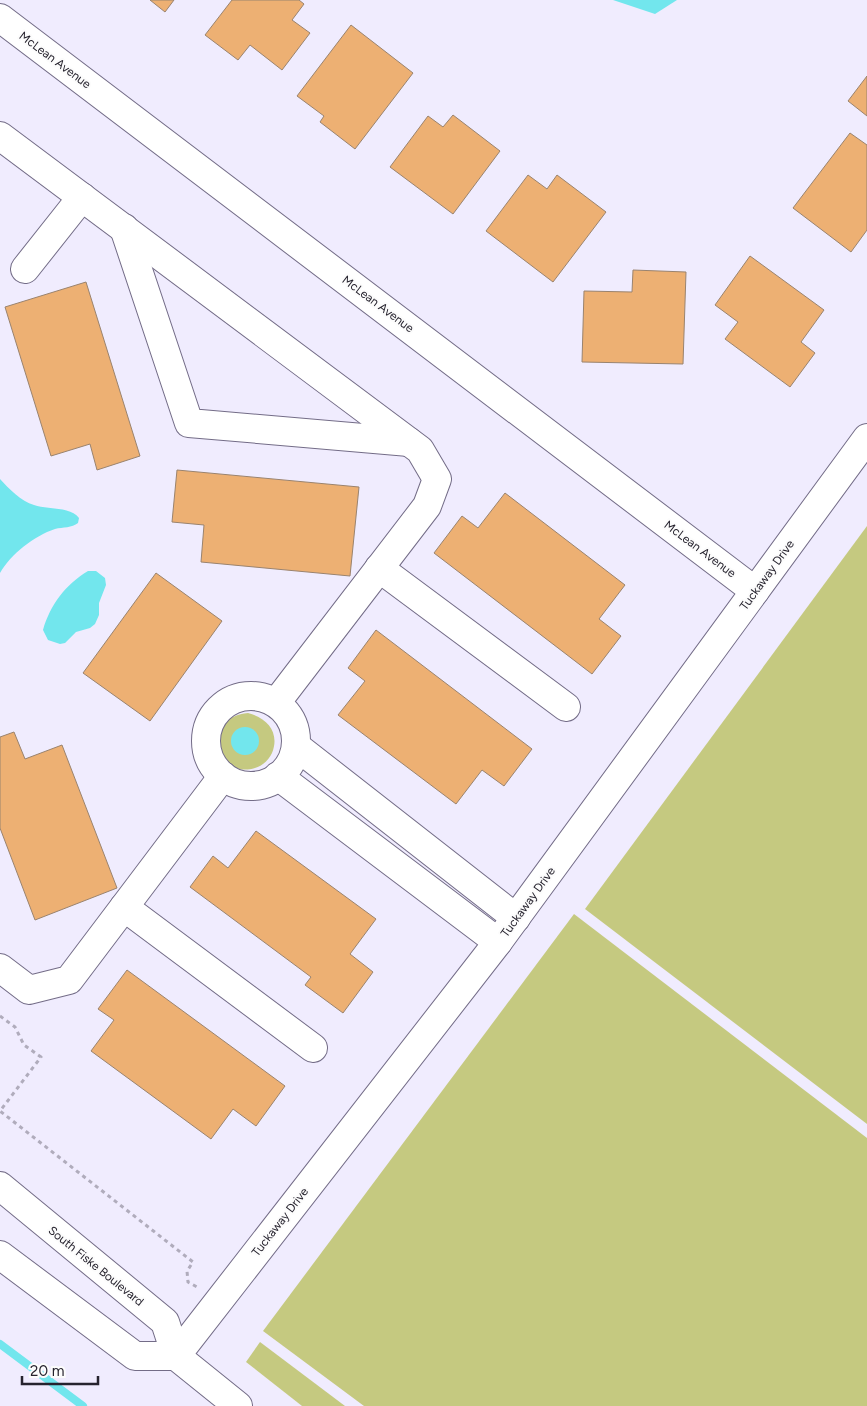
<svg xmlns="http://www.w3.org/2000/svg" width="867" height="1406" font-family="Figtree,sans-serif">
  <rect width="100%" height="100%" fill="#f0ecfe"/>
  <g fill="#c5c980">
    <polygon points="867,526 867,1124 585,909"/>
    <path d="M248,713C268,718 280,733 272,753C269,760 262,766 255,768C216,780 198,718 248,713Z"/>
    <polygon points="574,914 867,1138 867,1406 364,1406 263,1331"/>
    <polygon points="260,1342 345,1406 302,1406 246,1362"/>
  </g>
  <g fill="#72e6ed">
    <polygon points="613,0 677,0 655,14"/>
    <path d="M0,479C9,489 21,501 34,505C47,510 70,506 79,518L78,523C72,528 63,527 55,529C34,536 11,554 0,573Z"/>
    <path d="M88,571H96L105,578L106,585L99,603V615L95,624L90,628L76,632L65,643L60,644L48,640L43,630C50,605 66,584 88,571Z"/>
    <circle cx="245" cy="741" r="14"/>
  </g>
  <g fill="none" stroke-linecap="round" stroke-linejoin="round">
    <polyline stroke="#72e6ed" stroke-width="8" points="0,1344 83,1406"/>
  </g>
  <g fill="#edb073" stroke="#9a836e">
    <polygon points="150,0 174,0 165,12"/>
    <polygon points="232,0 299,0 304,4 292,20 310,33 282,70 250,45 238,60 205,35"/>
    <polygon points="351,25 413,73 355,149 320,122 324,116 297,96"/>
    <polygon points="867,76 867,116 848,101"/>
    <polygon points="453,115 500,151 453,214 390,167 428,116 443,127"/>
    <polygon points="850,133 867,145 867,230 851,252 793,208"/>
    <polygon points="528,175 547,189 557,175 606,212 553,282 486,231"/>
    <polygon points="750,256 824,310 801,342 815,353 790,387 725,339 738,322 715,305"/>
    <polygon points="633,270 686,272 683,364 582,362 584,291 632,292"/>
    <polygon points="86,282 140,456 97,470 90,444 51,456 5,307"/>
    <polygon points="177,470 359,487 350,576 201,562 204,525 172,522"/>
    <polygon points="505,493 625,585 599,619 621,636 592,674 434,553 462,516 478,528"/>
    <polygon points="156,573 222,621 150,721 83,673"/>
    <polygon points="376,630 532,749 504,786 482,770 456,804 338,715 365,681 348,668"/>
    <polygon points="14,732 25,759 62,745 117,888 35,920 0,828 0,737"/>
    <polygon points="256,831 376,919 350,954 373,972 343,1013 305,985 311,977 190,887 213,856 228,868"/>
    <polygon points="127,970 285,1086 256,1126 233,1109 211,1139 91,1051 114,1020 98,1009"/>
  </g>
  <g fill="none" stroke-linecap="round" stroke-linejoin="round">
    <defs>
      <g id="minor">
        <polyline points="0,18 755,591"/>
        <polyline points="0,136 420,450 437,479 427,506 276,703"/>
        <polyline points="124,228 189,423 409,442"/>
        <polyline points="25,269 82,197"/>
        <polyline points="379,568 566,707"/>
        <circle cx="251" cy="741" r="45"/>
        <polyline points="296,746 516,918"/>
        <polyline points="278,776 498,942"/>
        <polyline points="124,907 313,1048"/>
        <polyline points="0,968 29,990 69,980 223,776"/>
        <polyline points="176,1356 498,942 867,438"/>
      </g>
      <g id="major">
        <polyline points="0,1186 165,1322 176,1356 238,1406"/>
        <polyline points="0,1255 135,1356 176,1356"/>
      </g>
    </defs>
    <use href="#minor" stroke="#736c87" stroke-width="30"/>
    <use href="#major" stroke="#736c87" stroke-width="30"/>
    <polyline stroke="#b0acbc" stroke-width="3" stroke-dasharray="4 4" stroke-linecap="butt" points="0,1016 15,1027 24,1045 41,1057 0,1111 193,1262 187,1271 188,1282 197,1287"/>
    <use href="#minor" stroke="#fff" stroke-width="28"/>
    <use href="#major" stroke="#fff" stroke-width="28"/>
  </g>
  <g text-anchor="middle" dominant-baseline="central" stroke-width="4" stroke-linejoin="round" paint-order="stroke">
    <g font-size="12" fill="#26232e" stroke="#fcfcfc">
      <text transform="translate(55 60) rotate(37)">McLean Avenue</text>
      <text transform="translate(378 304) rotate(37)">McLean Avenue</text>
      <text transform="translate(700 549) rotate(37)">McLean Avenue</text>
      <text transform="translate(767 575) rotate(-54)">Tuckaway Drive</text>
      <text transform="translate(528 902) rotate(-54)">Tuckaway Drive</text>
      <text transform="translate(280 1222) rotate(-52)">Tuckaway Drive</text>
      <text transform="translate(96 1266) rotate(39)">South Fiske Boulevard</text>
    </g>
  </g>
  <path d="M22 1376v8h76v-8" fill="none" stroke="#26232e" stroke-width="2.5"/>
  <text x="30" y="1376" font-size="15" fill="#26232e" stroke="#fcfcfc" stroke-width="4" paint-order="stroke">20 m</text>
</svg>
